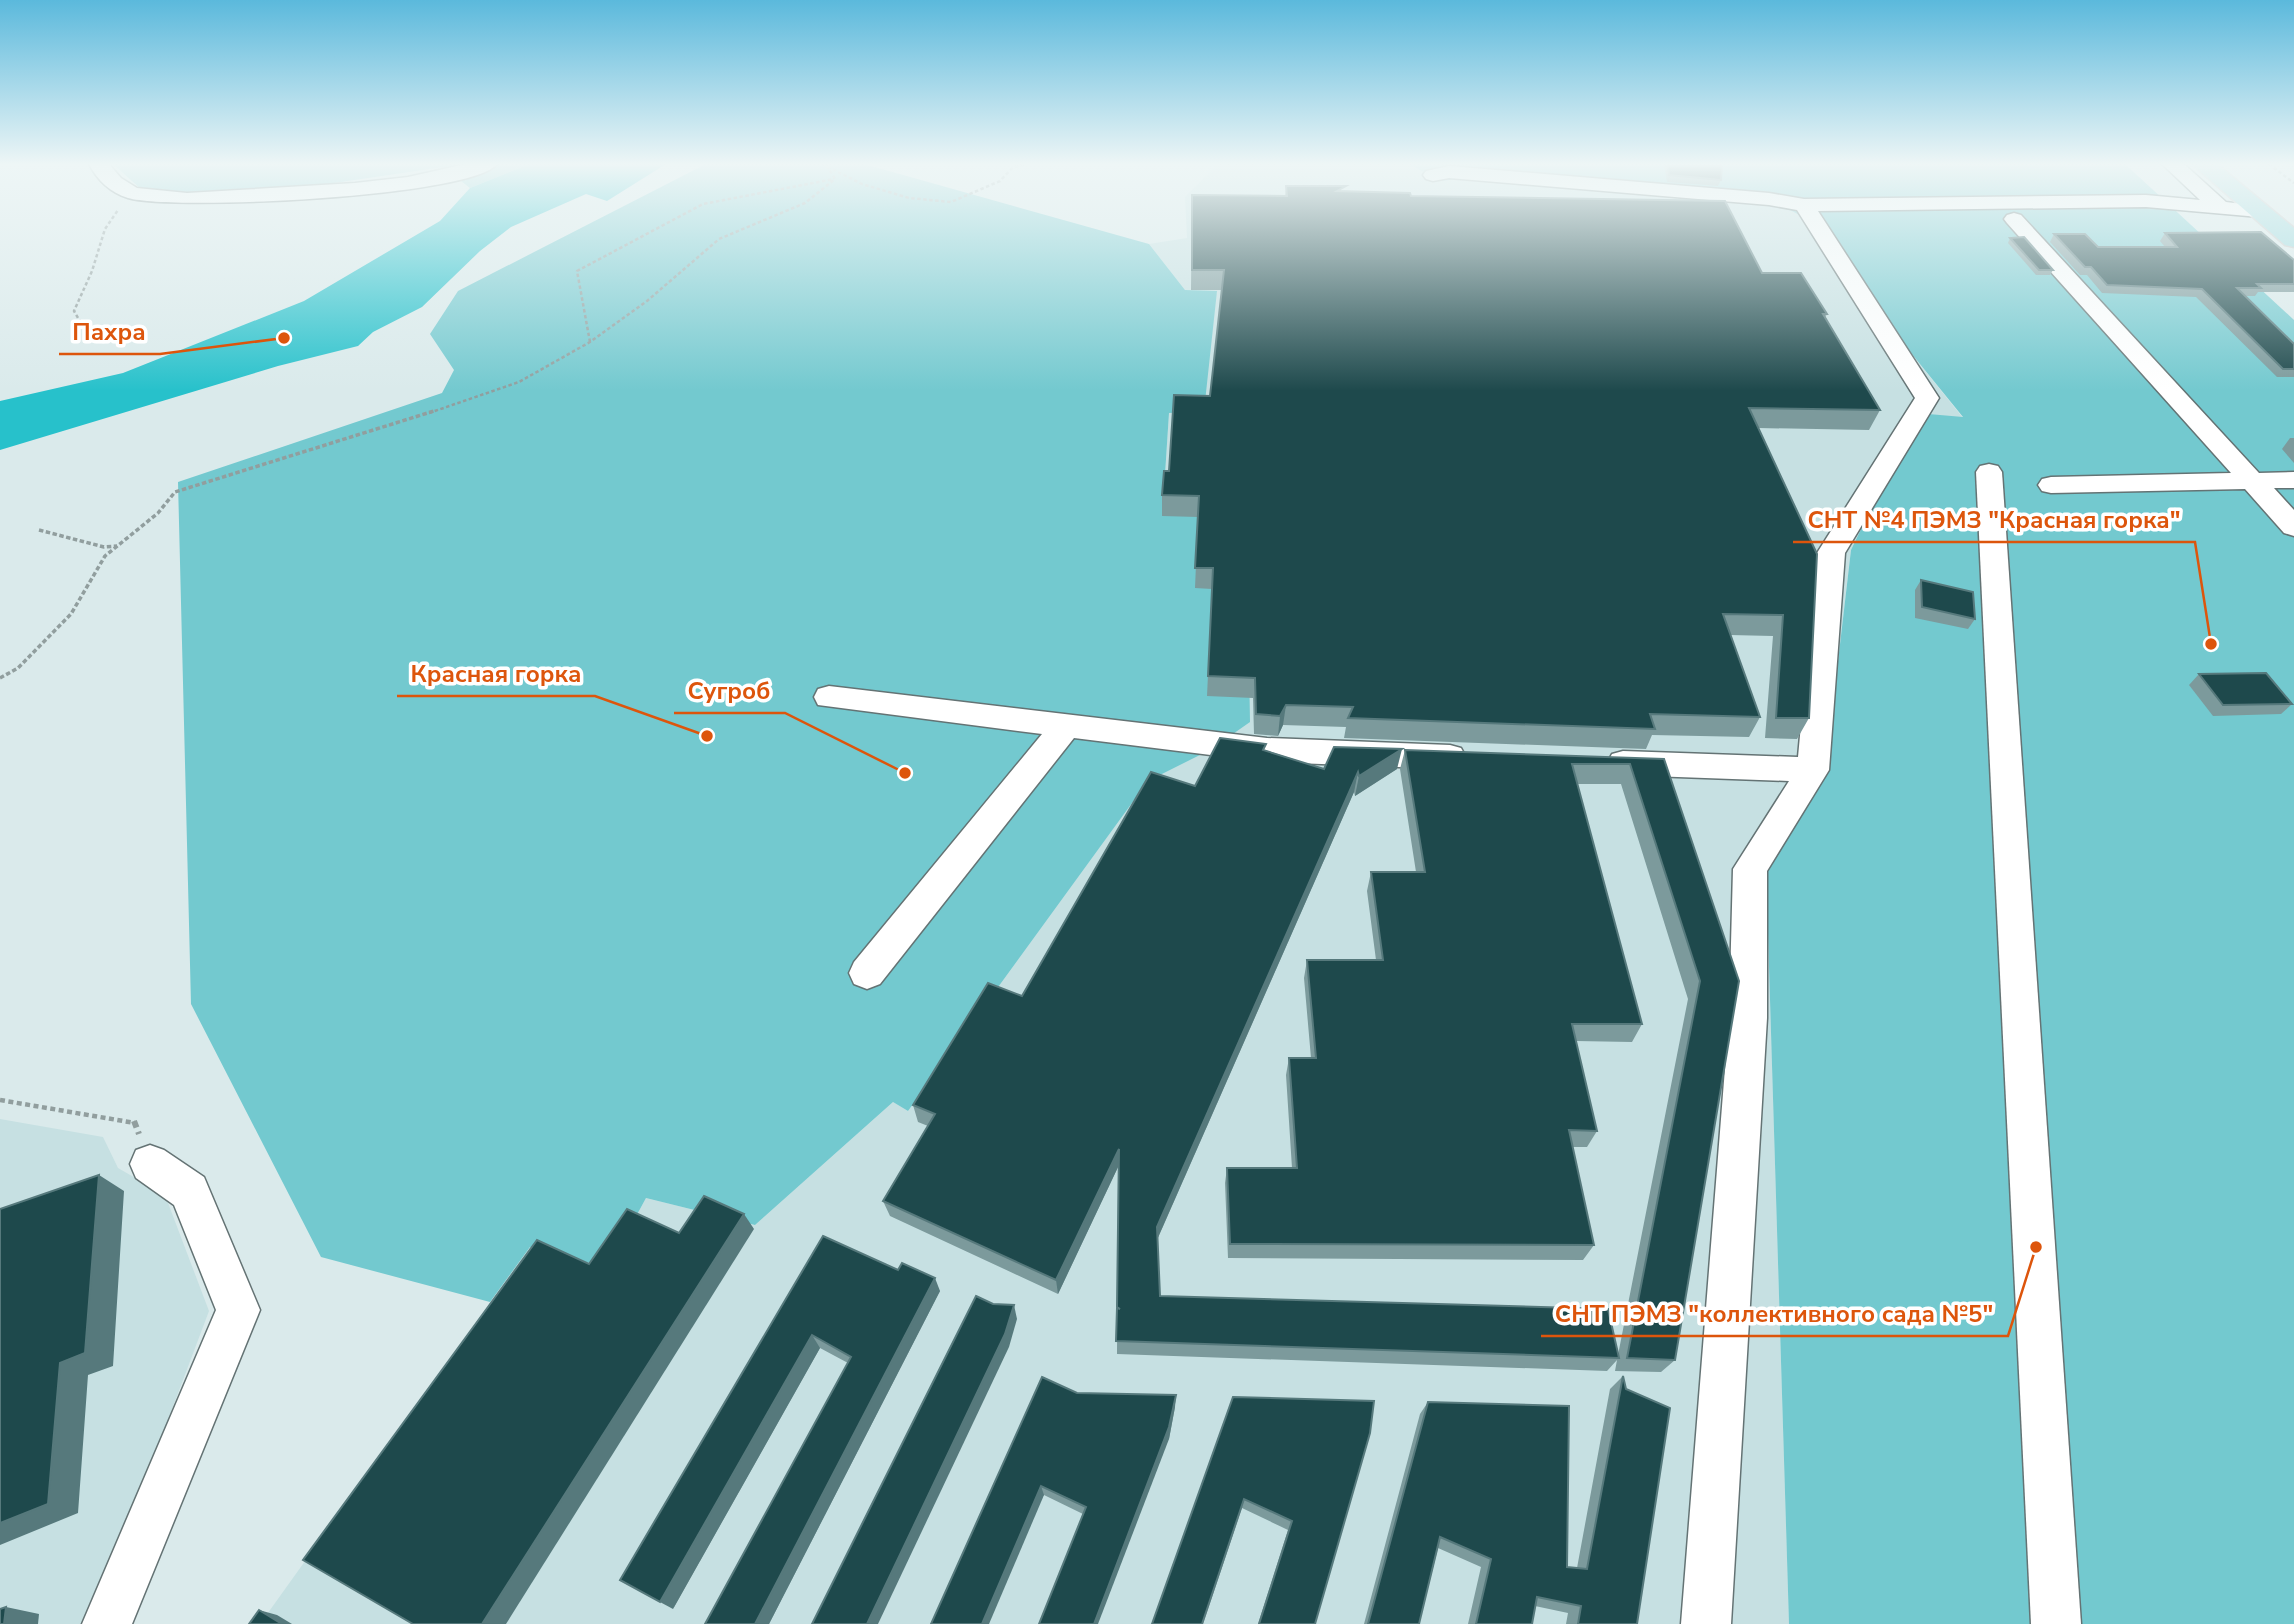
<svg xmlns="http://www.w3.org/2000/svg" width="2294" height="1624" font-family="'Nunito Sans',sans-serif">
  <rect width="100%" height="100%" fill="#daeaeb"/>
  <g fill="#c6e0e2">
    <polygon points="1218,164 1409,164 1440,181 1468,178 1761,202 1790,210 1814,223 1872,305 1963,418 1917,413 1851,550 1830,730 1766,868 1789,1624 260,1624 530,1247 608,1268 646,1198 755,1225 893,1102 908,1111 1148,781 1210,750 1164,490 1169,413 1217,292 1185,290 1149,244 1187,238 1185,197"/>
    <polygon points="0,1119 103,1137 118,1168 165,1195 209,1311 91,1624 0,1624"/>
  </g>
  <g fill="#73c9cf">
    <polygon points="113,164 529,164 470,188 443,167 300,188 170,194 142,190"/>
    <polygon points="706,164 864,164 1149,244 1185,290 1217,291 1204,411 1169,413 1164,490 1247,545 1250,722 1210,750 1148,781 908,1111 893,1102 755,1225 646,1198 608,1268 530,1247 490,1302 321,1257 191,1004 178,482 442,393 454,370 430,334 458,291"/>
    <polygon points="1409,164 2125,164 2294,320 2294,1624 1789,1624 1766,868 1830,730 1851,550 1917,413 1963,417 1872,305 1814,223 1790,210 1761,202 1468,178 1440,181"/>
  </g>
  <polygon fill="#27c1cb" points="529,164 666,164 607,201 586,194 511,227 480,251 422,307 373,332 358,346 278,366 0,450 0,401 123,373 304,301 440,221 470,188"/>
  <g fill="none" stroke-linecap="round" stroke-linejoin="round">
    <defs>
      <g id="minor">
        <path d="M89,164H109L121,178L137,188L187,193L355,183L408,177L466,164H497C472,197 174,211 128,198C111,193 97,180 89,164Z"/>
        <polygon points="2162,164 2184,164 2226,202 2266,207 2269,211 2266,215 2259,217 2146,207 1818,211 1939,398 1845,553 1829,770 1767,871 1767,1018 1731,1624 1681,1624 1729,1018 1733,869 1789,781 1623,775 1612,772 1607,763 1612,754 1623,751 1798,757 1817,553 1915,398 1797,210 1769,205 1449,178 1433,181 1426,179 1423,175 1426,171 1449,166 1769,193 1804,199 2146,195 2200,200"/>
        <polygon points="2014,213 2021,215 2259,473 2294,472 2294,488 2274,488 2294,510 2294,536 2284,533 2245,489 2051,493 2042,491 2038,485 2042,479 2051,477 2231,473 2007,223 2004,219 2007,215"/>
        <polygon points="1989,464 1998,466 2002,472 2081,1624 2031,1624 1976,472 1980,466"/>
        <polygon points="829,686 1267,738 1450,745 1461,748 1466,757 1461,766 1450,769 1267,762 1074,738 880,984 867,989 854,984 849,973 854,962 1042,734 818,705 814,697 818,689"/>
        <polygon points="150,1145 164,1150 204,1177 260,1310 132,1624 82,1624 216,1310 174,1205 136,1178 130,1164 136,1150"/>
      </g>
      <polygon id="major" points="2192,164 2217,164 2294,228 2294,247 2285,245"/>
    </defs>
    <use href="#minor" stroke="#647374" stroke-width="3"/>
    <use href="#major" stroke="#c5c6c6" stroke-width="3"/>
    <g stroke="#919e9e" stroke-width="2.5" stroke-dasharray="3.5 2.5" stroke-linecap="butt">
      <polyline points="822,164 862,184 909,198 951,202 1000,181 1013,167 1028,164"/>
      <polyline points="2269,164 2294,183"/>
      <polyline points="81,323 74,311 92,271 105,229 118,210"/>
      <polyline points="590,342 577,271 703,204 834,179"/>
      <polyline points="429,413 519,382 590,342 647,301 719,239 805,203 835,179 826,164"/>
    </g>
    <g stroke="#919e9e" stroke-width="3.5" stroke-dasharray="4.5 2.5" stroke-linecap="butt">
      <polyline points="39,530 104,547 117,546"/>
      <polyline points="0,678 18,668 71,614 105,556 158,513 175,492 434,411"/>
    </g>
    <polyline stroke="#919e9e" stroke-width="4.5" stroke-dasharray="5 3.5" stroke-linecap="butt" points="0,1100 135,1123"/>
    <polyline stroke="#919e9e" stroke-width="6" stroke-dasharray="7 4.5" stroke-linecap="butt" points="134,1121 139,1134"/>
    <use href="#minor" fill="#fff" fill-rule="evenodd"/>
    <use href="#major" fill="#93d7dc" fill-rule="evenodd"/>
  </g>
  <g fill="#7c9a9c">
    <polygon points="1664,164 1722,164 1721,180 1718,186 1667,182"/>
    <polygon points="1286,186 1411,196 1762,273 1827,314 1825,318 1880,410 1869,430 1759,428 1809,718 1797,739 1765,738 1773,636 1730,635 1760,717 1749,737 1652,735 1646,749 1344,738 1346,727 1283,725 1278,736 1254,734 1253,698 1207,696 1212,589 1195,588 1198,517 1162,516 1162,495 1169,471 1210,396 1222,290 1191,290 1192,195 1285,196"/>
    <polygon points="2165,233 2294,260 2294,292 2258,292 2255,296 2245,296 2294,344 2294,377 2277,377 2196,297 2102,293 2087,275 2080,275 2050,242 2054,234 2098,247 2165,247 2160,241"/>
    <polygon points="2010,238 2053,270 2050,275 2036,275 2008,243"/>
    <polygon points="2290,438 2294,438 2294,463 2282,449"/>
    <polygon points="1921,580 1975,619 1968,629 1915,618 1915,590"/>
    <polygon points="2199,674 2292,704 2281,714 2213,716 2189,685"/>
    <polygon points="1265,750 1324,769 1397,769 1355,796 1354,792 1157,1240 1160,1296 1618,1355 1688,999 1621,784 1577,784 1642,1024 1632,1042 1576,1041 1597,1131 1587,1147 1572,1147 1594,1245 1583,1260 1228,1258 1225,1183 1227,1168 1292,1168 1286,1075 1289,1058 1311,1058 1304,978 1307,960 1376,960 1367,891 1371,872 1416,872 1400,769 1405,750 1664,759 1739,981 1675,1360 1661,1372 1615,1371 1617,1360 1607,1371 1117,1354 1118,1167 1058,1294 890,1216 883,1201 928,1126 918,1122 913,1105 1022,996 1195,786"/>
    <polygon points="823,1236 940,1291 769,1624 705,1624 848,1363 820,1348 673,1609"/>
    <polygon points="1623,1376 1637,1624 1566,1624 1568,1613 1535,1606 1532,1624 1468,1624 1481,1567 1438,1548 1419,1624 1364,1624 1420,1414 1428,1402 1567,1567 1577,1568 1610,1389"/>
    <polygon points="1077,1393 1175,1407 1169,1439 1083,1514 1044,1495 931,1624"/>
    <polygon points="1233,1397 1374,1401 1315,1624 1258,1624 1288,1530 1242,1508 1203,1624 1152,1624"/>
  </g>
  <g fill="#56797c">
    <polygon points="1286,705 1283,725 1278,736 1280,716"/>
    <polygon points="1402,749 1397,769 1355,796 1359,776"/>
    <polygon points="1358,772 1354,792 1156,1242 1157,1227"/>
    <polygon points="1119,1149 1119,1165 1058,1294 1056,1280"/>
    <polygon points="99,1175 124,1191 113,1366 88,1375 78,1513 0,1545 0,1523 60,1363"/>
    <polygon points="744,1214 754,1229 506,1624 482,1624"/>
    <polygon points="935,1278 940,1291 769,1624 755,1624"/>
    <polygon points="1014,1305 1017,1319 1009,1347 878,1624 867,1624"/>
    <polygon points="812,1335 820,1348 673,1609 660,1602"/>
    <polygon points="1176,1395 1175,1407 1169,1439 1098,1624 1094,1624"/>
    <polygon points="1041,1486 1044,1495 989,1624 982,1624"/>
    <polygon points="6,1607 39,1614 38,1624 4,1624"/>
    <polygon points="259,1610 277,1615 292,1624 282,1624"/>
  </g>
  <g fill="#1e494c" stroke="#56797c" stroke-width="2">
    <polygon points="1667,164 1722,164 1721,180 1669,175"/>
    <polygon points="1286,186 1346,186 1337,191 1410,193 1411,196 1725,201 1762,273 1801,273 1827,314 1823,314 1880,410 1749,408 1817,554 1809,718 1776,718 1783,615 1723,614 1760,717 1650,714 1655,729 1348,718 1353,707 1286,705 1280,716 1256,714 1255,678 1208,676 1213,568 1195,568 1199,496 1162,495 1164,471 1169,471 1174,395 1210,396 1224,270 1192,270 1192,195 1287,196"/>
    <polygon points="2261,232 2294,260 2294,284 2257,284 2261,288 2237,288 2294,344 2294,369 2283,369 2202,289 2107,285 2091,267 2085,267 2054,234 2085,234 2098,247 2177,247 2165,233"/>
    <polygon points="2024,237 2053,270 2039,270 2010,238"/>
    <polygon points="1921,580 1973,592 1975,619 1922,607"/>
    <polygon points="2266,673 2292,704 2223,705 2199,674"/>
    <polygon points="1220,738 1266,744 1263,750 1324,769 1334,747 1402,749 1359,776 1358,772 1157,1227 1160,1296 1608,1309 1619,1358 1116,1341 1117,1308 1120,1309 1117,1307 1119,1149 1056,1280 883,1201 935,1114 913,1105 988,983 1022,996 1151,772 1195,786"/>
    <polygon points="1405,750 1664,759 1739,981 1675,1360 1627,1358 1700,981 1630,764 1572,764 1642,1024 1572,1024 1597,1131 1569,1130 1594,1245 1230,1244 1227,1168 1297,1168 1289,1058 1316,1058 1307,960 1383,960 1371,872 1425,872"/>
    <polygon points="99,1175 85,1353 60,1363 48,1504 0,1523 0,1209"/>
    <polygon points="704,1196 744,1214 482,1624 413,1624 303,1560 537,1240 589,1264 627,1209 679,1233"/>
    <polygon points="823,1236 898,1270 902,1263 935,1278 755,1624 705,1624 851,1357 812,1335 660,1602 620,1580"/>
    <polygon points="976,1296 993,1304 1014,1305 1005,1334 867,1624 812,1624"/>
    <polygon points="1623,1376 1626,1389 1670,1408 1637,1624 1578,1624 1581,1606 1537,1597 1532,1624 1476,1624 1491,1559 1440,1537 1419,1624 1368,1624 1428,1402 1569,1406 1567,1567 1587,1569"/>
    <polygon points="1042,1377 1077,1393 1176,1395 1169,1427 1094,1624 1039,1624 1086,1507 1041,1486 982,1624 931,1624"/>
    <polygon points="1233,1397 1374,1401 1370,1433 1315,1624 1259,1624 1292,1521 1244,1499 1202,1624 1152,1624"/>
    <polygon points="6,1607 4,1624 0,1624 0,1609"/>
    <polygon points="259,1610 282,1624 249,1624"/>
  </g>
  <linearGradient id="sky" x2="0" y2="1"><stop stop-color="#5bb9dc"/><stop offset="0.42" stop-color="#eef6f6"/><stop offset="1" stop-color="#eef6f6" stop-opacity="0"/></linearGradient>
  <rect width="2294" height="391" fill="url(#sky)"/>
  <path fill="none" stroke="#dd550c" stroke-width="2.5" d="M284 338L160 354H59M2211 644L2195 542H1793M707 736L595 696H397M905 773L785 713H674M2036 1247L2008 1336H1541"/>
  <g fill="#dd550c" stroke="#fff" stroke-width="2.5">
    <circle cx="284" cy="338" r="7"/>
    <circle cx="2211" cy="644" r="7"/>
    <circle cx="707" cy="736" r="7"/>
    <circle cx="905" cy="773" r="7"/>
    <circle cx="2036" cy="1247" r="7"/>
  </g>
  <g font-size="24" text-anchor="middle" font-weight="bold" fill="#dd550c" stroke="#fff" stroke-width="7" stroke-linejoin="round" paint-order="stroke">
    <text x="109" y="340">Пахра</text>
    <text x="1994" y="528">СНТ №4 ПЭМЗ "Красная горка"</text>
    <text x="496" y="682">Красная горка</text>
    <text x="729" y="699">Сугроб</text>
    <text x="1774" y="1322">СНТ ПЭМЗ "коллективного сада №5"</text>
  </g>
</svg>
